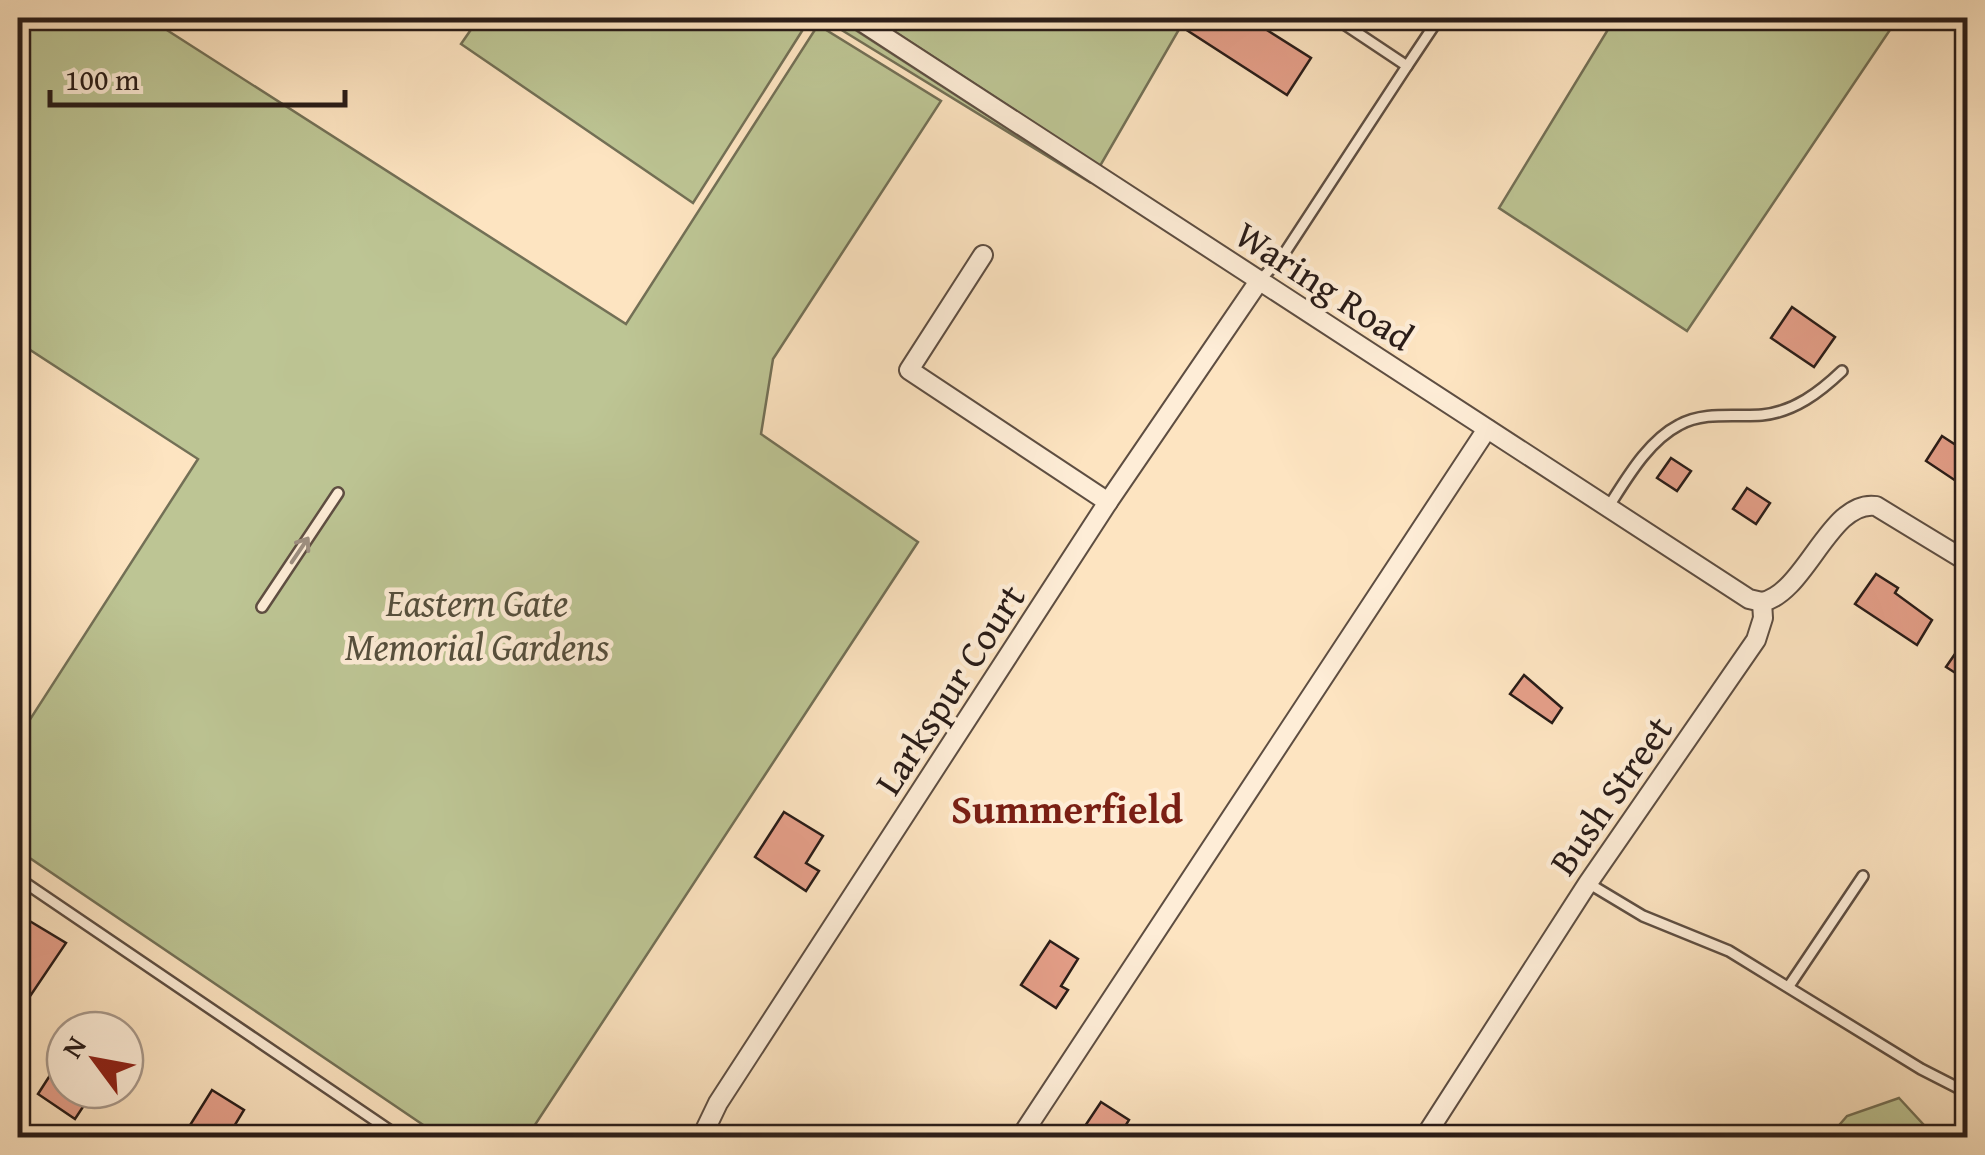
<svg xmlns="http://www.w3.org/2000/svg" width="1985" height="1155" font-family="'Gentium Book Plus',serif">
  <rect width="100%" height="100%" fill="#fde4c1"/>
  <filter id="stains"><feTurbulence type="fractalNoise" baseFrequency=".002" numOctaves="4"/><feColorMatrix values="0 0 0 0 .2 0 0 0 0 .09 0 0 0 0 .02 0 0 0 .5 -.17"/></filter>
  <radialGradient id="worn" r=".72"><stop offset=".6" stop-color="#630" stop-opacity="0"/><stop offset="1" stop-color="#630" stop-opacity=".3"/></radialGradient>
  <g fill="#bdc594" stroke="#737056" stroke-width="2.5">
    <polygon points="18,18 148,18 626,324 818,25 941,101 773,359 761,434 918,542 527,1137 441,1137 18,850 18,738 198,459 18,342"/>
    <polygon points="479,18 837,18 1091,183 822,18 809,20 693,203 461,44"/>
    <polygon points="874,18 1166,18 1181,26 1100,166"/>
    <polygon points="1615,18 1898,18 1687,331 1499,208"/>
    <polygon points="1899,1098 1935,1137 1829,1137 1847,1116"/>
  </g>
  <g fill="#e59f89" stroke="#291c18" stroke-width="2.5">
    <polygon points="1168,18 1248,18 1311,58 1287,95"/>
    <polygon points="1792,307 1835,337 1814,367 1771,338"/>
    <polygon points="1942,436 1968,453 1968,489 1926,461"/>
    <polygon points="1671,458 1691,471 1677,491 1657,478"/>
    <polygon points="1747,488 1770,503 1756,524 1733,509"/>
    <polygon points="1876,574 1898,588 1895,593 1932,620 1917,645 1855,604"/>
    <polygon points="1968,635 1968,681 1946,667"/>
    <polygon points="1524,675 1562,708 1552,723 1510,694"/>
    <polygon points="784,812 823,836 806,863 819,871 806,891 755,857"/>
    <polygon points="18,914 66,943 18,1014"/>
    <polygon points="1050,941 1078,959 1061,986 1068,990 1056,1008 1021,985"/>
    <polygon points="65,1052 65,1090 94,1090 75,1119 38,1094"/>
    <polygon points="212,1090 244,1110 227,1138 182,1138"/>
    <polygon points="1101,1102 1129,1120 1118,1138 1077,1138"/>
  </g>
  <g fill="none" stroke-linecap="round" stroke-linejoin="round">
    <defs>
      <g id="service">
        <polyline points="1407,66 1439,18"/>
        <polyline points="1260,280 1282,257 1407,66 1335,18"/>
        <path d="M1609,506C1627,478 1648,441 1679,425C1704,411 1735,417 1762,415C1794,412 1820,392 1842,371"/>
        <polyline points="262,607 338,493"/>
        <polyline points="18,878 401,1138"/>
        <polyline points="1588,883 1643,916 1729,951 1921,1069 1968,1093"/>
        <polyline points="1789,986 1863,876"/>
        <polyline points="1960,1089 1968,1074"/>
      </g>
      <g id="minor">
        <polyline points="856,18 1749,599 1762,602"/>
        <polyline points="983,255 909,370 1108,502"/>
        <path d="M1762,602C1806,593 1830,499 1876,506L1968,562"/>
        <polyline points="707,1138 706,1128 718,1103 1108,502 1259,281"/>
        <polyline points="1020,1138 1487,429"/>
        <polyline points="1424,1138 1588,883 1756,640 1763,618 1762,602"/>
      </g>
    </defs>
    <use href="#service" stroke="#5e4e42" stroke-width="14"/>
    <use href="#minor" stroke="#5e4e42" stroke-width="22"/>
    <use href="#service" stroke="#feedd7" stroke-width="9"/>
    <use href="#minor" stroke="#feedd7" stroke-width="18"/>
  </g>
  <defs><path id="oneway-shaft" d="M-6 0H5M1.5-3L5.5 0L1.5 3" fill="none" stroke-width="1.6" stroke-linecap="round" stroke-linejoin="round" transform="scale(2.5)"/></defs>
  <use stroke="#9e8f81" href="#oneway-shaft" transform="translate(300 550) rotate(-56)"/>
  <g text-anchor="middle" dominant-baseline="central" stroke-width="9" stroke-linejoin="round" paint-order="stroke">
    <g font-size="38" fill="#291c18" stroke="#feedd7">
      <text transform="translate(1325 285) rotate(33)">Waring Road</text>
      <text transform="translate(949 689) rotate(-57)">Larkspur Court</text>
      <text transform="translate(1610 795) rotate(-55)">Bush Street</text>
    </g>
    <g font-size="38" font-style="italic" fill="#554f3d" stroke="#feedd7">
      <text x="477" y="602">Eastern Gate<tspan x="477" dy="44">Memorial Gardens</tspan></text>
    </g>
    <g font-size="40" font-weight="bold" fill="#7a1f14" stroke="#feedd7">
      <text x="1067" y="808">Summerfield</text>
    </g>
  </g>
  <rect width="1985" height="1155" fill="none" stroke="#fde4c1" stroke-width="60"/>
  <rect x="20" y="20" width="1945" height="1115" fill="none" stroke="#291c18" stroke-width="5"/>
  <rect x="30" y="30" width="1925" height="1095" fill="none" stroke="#291c18" stroke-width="2.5"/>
  <g transform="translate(95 1060) rotate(302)"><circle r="48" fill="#feedd7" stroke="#a9998b" stroke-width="2.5"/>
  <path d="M0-8L18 38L0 25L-18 38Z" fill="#8f2418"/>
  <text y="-15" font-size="28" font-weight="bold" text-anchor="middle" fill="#291c18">N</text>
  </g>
  <path d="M50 90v15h295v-15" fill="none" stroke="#291c18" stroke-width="5"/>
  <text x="65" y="90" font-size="30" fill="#291c18" stroke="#feedd7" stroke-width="8" paint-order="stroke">100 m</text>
  <rect width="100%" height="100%" filter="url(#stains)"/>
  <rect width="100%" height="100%" fill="url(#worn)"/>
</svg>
